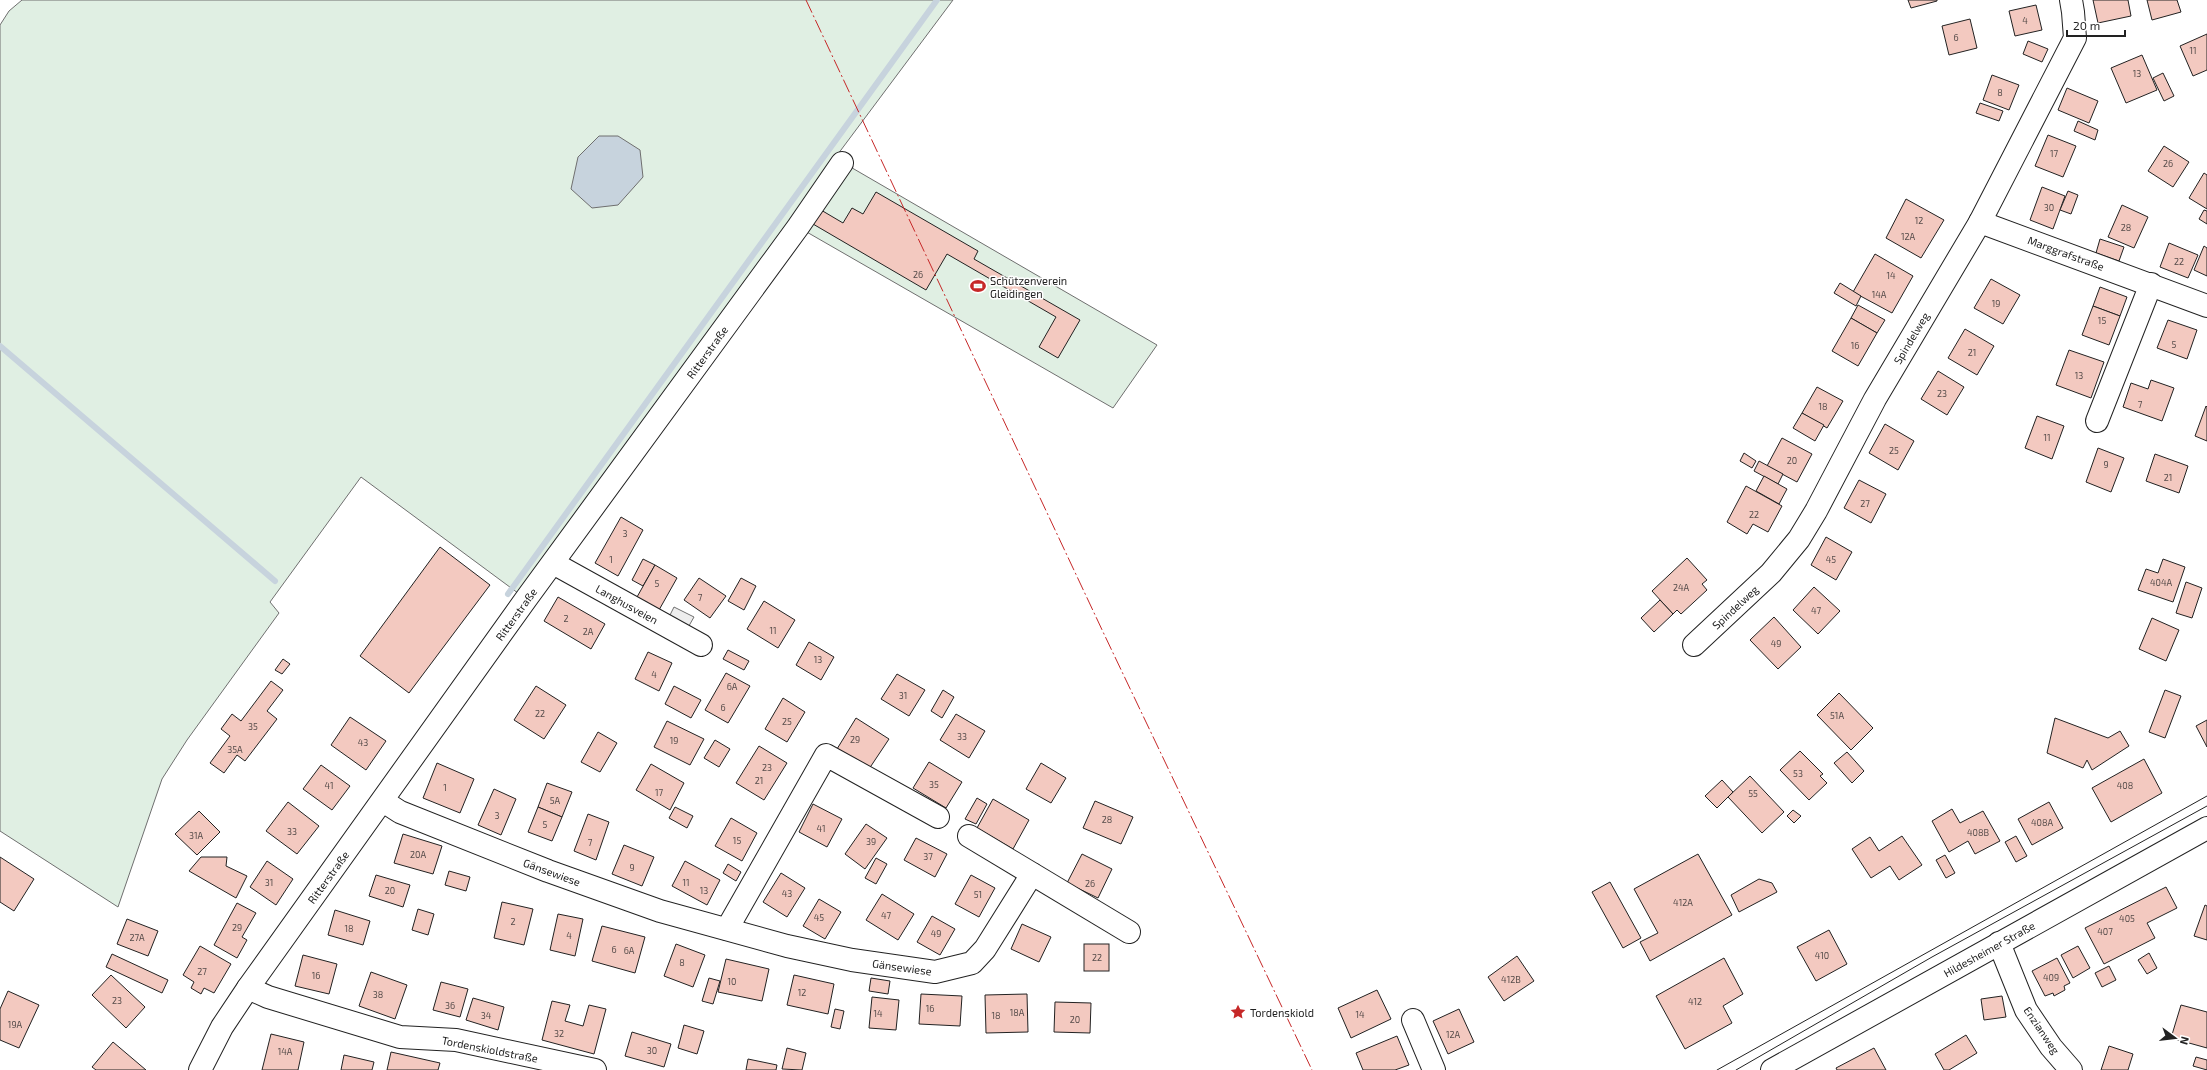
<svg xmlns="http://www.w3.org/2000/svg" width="2207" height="1070" font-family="'Exo 2',sans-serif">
  <rect width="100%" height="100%" fill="#fff"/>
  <polygon fill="#e0efe3" stroke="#6f6f6f" points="22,0 953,0 835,158 1157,345 1113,408 798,227 526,599 361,477 270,602 279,613 187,740 162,779 118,907 0,831 0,25 9,11"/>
  <polygon fill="#ededed" stroke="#6f6f6f" points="674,607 694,617 686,631 667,621"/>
  <polygon fill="#c7d3dd" stroke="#6f6f6f" points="599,136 618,136 640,150 643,177 618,205 592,208 571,189 578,157"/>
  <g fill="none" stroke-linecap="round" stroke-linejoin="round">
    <g stroke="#c7d3dd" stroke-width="6">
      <polyline points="0,346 275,581"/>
      <polyline points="508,594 937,0"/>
    </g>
  </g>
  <g fill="#f3c9c0" stroke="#222">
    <polygon points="1908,0 1937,0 1937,1 1911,8"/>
    <polygon points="2093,0 2128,0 2131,16 2098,23"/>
    <polygon points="2147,0 2177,0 2181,12 2152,20"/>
    <polygon points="2036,5 2042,30 2015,36 2009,11"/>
    <polygon points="1970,19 1977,48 1949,55 1942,26"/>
    <polygon points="2207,34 2207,70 2193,76 2180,46"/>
    <polygon points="2028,41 2048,49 2042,62 2023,54"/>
    <polygon points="2142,55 2157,90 2126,103 2111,68"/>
    <polygon points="2163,73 2174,96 2164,101 2153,78"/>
    <polygon points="1992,75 2019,85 2009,110 1983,100"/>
    <polygon points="2067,88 2098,101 2089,123 2058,110"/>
    <polygon points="1980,103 2003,111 1999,121 1976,113"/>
    <polygon points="2078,121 2098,130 2095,140 2074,131"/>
    <polygon points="2048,135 2076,146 2063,177 2035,166"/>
    <polygon points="2164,146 2189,162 2173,187 2148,171"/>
    <polygon points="2204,173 2207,175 2207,209 2189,198"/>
    <polygon points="2042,187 2065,196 2053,229 2030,220"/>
    <polygon points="2068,191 2078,195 2071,214 2060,210"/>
    <polygon points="876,192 978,251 974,259 1080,320 1058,358 1039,347 1056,317 947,254 926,290 813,224 821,210 843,223 852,208 863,214"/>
    <polygon points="1906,199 1944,220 1921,258 1886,238"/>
    <polygon points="2122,205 2148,217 2134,248 2108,237"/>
    <polygon points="2204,210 2207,211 2207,224 2199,219"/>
    <polygon points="2100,239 2124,247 2119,261 2096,253"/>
    <polygon points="2169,243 2198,255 2188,278 2160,267"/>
    <polygon points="2204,246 2207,248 2207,276 2194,270"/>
    <polygon points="1875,254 1913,276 1892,313 1853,292"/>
    <polygon points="1991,279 2020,295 2003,324 1974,308"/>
    <polygon points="1840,283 1861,296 1856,306 1834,293"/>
    <polygon points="2100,287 2127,297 2120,316 2093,306"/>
    <polygon points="1858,305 1885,320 1877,333 1851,318"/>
    <polygon points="2093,306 2120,316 2109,345 2082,335"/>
    <polygon points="1851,318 1877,333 1858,366 1832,351"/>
    <polygon points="2168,320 2197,330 2187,359 2157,348"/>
    <polygon points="1965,329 1994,346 1977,375 1948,358"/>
    <polygon points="2069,350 2104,362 2091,398 2056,385"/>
    <polygon points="1938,371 1964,387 1947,415 1921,399"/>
    <polygon points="2151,380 2174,388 2162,421 2123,407 2131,383 2148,389"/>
    <polygon points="1817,387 1843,401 1827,428 1802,413"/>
    <polygon points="2206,406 2207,407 2207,441 2195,436"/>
    <polygon points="1802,413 1824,425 1815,441 1793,428"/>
    <polygon points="2037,416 2064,426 2052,459 2025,448"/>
    <polygon points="1885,424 1914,441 1898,470 1869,453"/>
    <polygon points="1782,438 1812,454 1797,482 1767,466"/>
    <polygon points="2098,448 2124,458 2111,492 2086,482"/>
    <polygon points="1744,453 1756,461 1752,468 1740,461"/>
    <polygon points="2155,454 2188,466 2179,493 2146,481"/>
    <polygon points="1759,461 1783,474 1778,484 1754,471"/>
    <polygon points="1764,476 1787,489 1779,504 1756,491"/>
    <polygon points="1859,480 1886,494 1871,523 1844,508"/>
    <polygon points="1746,486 1782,506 1768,532 1753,524 1747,534 1727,522"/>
    <polygon points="621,517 643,530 618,576 595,563"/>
    <polygon points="1826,537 1852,552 1836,580 1811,565"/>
    <polygon points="440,547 490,585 409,693 360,656"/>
    <polygon points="1687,558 1707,580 1702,584 1707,590 1681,614 1677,610 1673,614 1652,591"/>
    <polygon points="643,559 655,565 643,586 632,580"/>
    <polygon points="2163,559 2185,567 2173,602 2138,590 2146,569 2158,573"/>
    <polygon points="655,565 677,578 659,610 637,597"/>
    <polygon points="699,578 726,596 710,618 684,600"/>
    <polygon points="741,578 756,586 744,610 728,601"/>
    <polygon points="2186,582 2202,588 2192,618 2176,613"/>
    <polygon points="1814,587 1840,611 1818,634 1793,610"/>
    <polygon points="558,597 605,624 591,649 544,621"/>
    <polygon points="1660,600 1673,614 1654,632 1641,618"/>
    <polygon points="764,601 795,620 778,648 747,629"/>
    <polygon points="1774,617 1801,647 1778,669 1750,640"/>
    <polygon points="2152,618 2179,630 2166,661 2139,649"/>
    <polygon points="809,642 834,657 821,680 796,665"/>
    <polygon points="728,650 749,661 744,670 723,659"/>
    <polygon points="648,652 672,663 659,691 635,679"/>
    <polygon points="283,659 290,664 282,674 275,670"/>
    <polygon points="726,673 750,686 728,723 705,710"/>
    <polygon points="897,674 925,690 909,716 881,699"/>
    <polygon points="271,681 283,690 267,711 277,719 245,761 237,755 224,773 210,763 230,736 221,729 232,714 241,721"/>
    <polygon points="536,686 566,705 544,739 514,720"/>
    <polygon points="674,686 701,700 691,718 665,704"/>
    <polygon points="943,690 954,697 942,718 931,711"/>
    <polygon points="2165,690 2181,696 2165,738 2149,732"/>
    <polygon points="1839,693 1873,728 1851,750 1817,715"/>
    <polygon points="783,698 805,712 787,742 765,729"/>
    <polygon points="956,714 985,731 969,758 940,740"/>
    <polygon points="350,717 386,741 366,770 331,745"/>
    <polygon points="856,718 889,739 869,769 837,749"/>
    <polygon points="2055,718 2108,738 2120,731 2129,746 2092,770 2087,760 2083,768 2047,753"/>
    <polygon points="2207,720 2207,747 2196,726"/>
    <polygon points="667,721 704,739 690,765 654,747"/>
    <polygon points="598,732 617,743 600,772 581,762"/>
    <polygon points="715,740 730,749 719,767 704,758"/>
    <polygon points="759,746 787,763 764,800 736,783"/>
    <polygon points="1800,751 1823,774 1820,776 1827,783 1809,800 1780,770"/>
    <polygon points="1847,752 1864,771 1852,783 1834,763"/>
    <polygon points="2144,759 2162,793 2111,822 2092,788"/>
    <polygon points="929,762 962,782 946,808 913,788"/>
    <polygon points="437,763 474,779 460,813 423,798"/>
    <polygon points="1041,763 1066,778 1051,803 1026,789"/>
    <polygon points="651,764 684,783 670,810 636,790"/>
    <polygon points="321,765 350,786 332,810 303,789"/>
    <polygon points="1750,776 1784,812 1762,833 1728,797"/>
    <polygon points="1722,780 1733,792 1717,808 1705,796"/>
    <polygon points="547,783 572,792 562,817 538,807"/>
    <polygon points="494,789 516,799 501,835 478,825"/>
    <polygon points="977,798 987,804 976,824 965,819"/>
    <polygon points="993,799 1029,820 1013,849 977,828"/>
    <polygon points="1095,801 1133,817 1121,844 1083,828"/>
    <polygon points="288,802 319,826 297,854 266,831"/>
    <polygon points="2049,802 2063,828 2032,845 2018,819"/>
    <polygon points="813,804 842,819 827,847 799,832"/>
    <polygon points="538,807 562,817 552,841 528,832"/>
    <polygon points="675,807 693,816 687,828 669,818"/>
    <polygon points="1952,809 1960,823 1983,811 2000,841 1975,854 1968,841 1949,852 1932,821"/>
    <polygon points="1793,810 1801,816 1794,823 1787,816"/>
    <polygon points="199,811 220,832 197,855 175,834"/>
    <polygon points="588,814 609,822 596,860 574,851"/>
    <polygon points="731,818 757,833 742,861 715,846"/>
    <polygon points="866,824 887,838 865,869 845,854"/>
    <polygon points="403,834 442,846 433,874 394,863"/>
    <polygon points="1902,836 1922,865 1899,880 1890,866 1871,878 1852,849 1870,837 1879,851"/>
    <polygon points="2016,836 2027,856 2016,862 2005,842"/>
    <polygon points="916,838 947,854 935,877 904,860"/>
    <polygon points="624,845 654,857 642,886 612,874"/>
    <polygon points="1082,854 1112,869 1098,898 1067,883"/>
    <polygon points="1698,854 1732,915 1650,961 1640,942 1658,933 1634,889"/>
    <polygon points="1945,855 1955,873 1946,878 1936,860"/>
    <polygon points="0,857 34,879 14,911 0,902"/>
    <polygon points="201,857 227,857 226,866 247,876 236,898 189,871"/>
    <polygon points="876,858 887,864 876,884 865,878"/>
    <polygon points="267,861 293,879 276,905 250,887"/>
    <polygon points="685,861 720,880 707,905 672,886"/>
    <polygon points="728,864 741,872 736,881 723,873"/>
    <polygon points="449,871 470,877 466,891 445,885"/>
    <polygon points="781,873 805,888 787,917 763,902"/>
    <polygon points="376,875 410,885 403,907 369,896"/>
    <polygon points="971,875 995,888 979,917 955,904"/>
    <polygon points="1759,879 1772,883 1777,892 1739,912 1731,895"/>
    <polygon points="1610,882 1641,938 1623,948 1592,892"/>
    <polygon points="2166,887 2177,908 2147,923 2155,938 2104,964 2085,928"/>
    <polygon points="882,894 914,914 898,940 866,920"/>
    <polygon points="819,899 841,912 825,939 803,926"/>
    <polygon points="502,902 533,909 524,945 494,938"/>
    <polygon points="237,903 256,913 242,937 247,940 237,958 214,945"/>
    <polygon points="2205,905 2207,906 2207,940 2194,936"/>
    <polygon points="418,909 434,914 428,935 412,930"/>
    <polygon points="335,910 370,921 363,945 328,935"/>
    <polygon points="558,914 583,919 575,956 550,950"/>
    <polygon points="932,916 955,929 940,955 917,942"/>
    <polygon points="127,919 158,931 148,956 117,944"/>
    <polygon points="1022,924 1051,937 1039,962 1011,949"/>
    <polygon points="602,926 645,937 635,973 592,961"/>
    <polygon points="1829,930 1847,964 1816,981 1797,947"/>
    <polygon points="676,944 705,955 693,987 664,976"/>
    <rect x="1084" y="944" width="25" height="27"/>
    <polygon points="200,946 231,964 214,993 204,988 201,994 191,988 194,982 183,975"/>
    <polygon points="2078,946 2090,968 2073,978 2061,955"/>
    <polygon points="2149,953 2157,968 2147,974 2138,960"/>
    <polygon points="112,954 168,980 162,993 106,967"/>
    <polygon points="303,955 337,964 329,994 295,986"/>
    <polygon points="1517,956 1534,981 1504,1001 1488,977"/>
    <polygon points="1724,958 1743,994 1723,1006 1732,1023 1685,1049 1656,996"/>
    <polygon points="2057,958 2070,983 2064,986 2065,990 2054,996 2053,993 2045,996 2032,971"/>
    <polygon points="726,959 769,969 762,1001 718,992"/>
    <polygon points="2109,966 2116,980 2102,987 2095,973"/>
    <polygon points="371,972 407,985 395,1019 359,1006"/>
    <polygon points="111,975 145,1007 126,1028 92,995"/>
    <polygon points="794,975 834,984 828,1014 787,1005"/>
    <polygon points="709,978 720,981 713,1004 702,1001"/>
    <polygon points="871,978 890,981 888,994 869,991"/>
    <polygon points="441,982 468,989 460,1017 433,1010"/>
    <polygon points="1377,990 1391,1019 1351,1038 1338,1008"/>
    <polygon points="8,991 39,1005 19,1048 0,1040 0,1009"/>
    <polygon points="921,994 962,996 960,1026 919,1024"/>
    <polygon points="1027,994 1028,1032 986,1033 985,995"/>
    <polygon points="2002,996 2006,1017 1984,1020 1981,999"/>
    <polygon points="872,997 899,1000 896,1030 869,1028"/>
    <polygon points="473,998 504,1007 498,1030 466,1020"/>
    <polygon points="552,1001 570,1005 565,1021 583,1026 589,1005 606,1009 594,1054 542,1040"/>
    <polygon points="1055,1002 1091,1003 1090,1033 1054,1032"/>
    <polygon points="2181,1005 2207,1012 2207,1048 2171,1038"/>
    <polygon points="835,1009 844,1011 840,1029 831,1027"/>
    <polygon points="1459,1009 1474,1042 1448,1054 1433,1021"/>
    <polygon points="684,1025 704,1031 697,1054 678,1048"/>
    <polygon points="632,1032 671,1044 664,1067 625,1056"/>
    <polygon points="271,1034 304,1042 298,1070 262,1070"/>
    <polygon points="1966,1035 1977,1053 1949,1070 1944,1070 1935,1054"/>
    <polygon points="1397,1036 1409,1065 1395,1070 1363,1070 1356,1053"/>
    <polygon points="113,1042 146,1070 96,1070 92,1067"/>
    <polygon points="2109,1046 2133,1054 2128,1070 2101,1070"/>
    <polygon points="787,1048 806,1053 802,1070 782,1069"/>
    <polygon points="1874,1048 1886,1070 1837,1070 1836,1068"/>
    <polygon points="391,1052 440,1063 438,1070 387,1070"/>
    <polygon points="344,1055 374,1062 372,1070 341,1070"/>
    <polygon points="2196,1057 2207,1060 2207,1070 2193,1066"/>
    <polygon points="748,1059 777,1065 776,1070 746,1070"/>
  </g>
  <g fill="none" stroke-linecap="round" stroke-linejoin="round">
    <defs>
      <g id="minor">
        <polyline points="1980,222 2207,306"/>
        <polyline points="2097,421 2151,284"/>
        <polyline points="553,563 701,645"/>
        <polyline points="1694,645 1771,573 1799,539 1816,511 1875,399 1980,222 2075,38 2073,12 2071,0"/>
        <polyline points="383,801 400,812 548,871 660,911 787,946 852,960 935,972 972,963 985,949 1032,874"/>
        <polyline points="969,836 1129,932"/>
        <polyline points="727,929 826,755 938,817"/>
        <polyline points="1999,943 2026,1010 2051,1047 2071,1070"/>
        <polyline points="248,988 268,997 400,1037 456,1040 595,1070"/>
        <polyline points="1413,1020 1434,1070"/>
        <polyline points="200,1070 222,1027 248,988 526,599 798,227 842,163"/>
        <polyline points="1772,1070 2207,828"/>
      </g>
    </defs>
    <use href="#minor" stroke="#222" stroke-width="24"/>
    <use href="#minor" stroke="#fff" stroke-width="22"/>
    <g stroke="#222" stroke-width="1">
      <polyline points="1717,1070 2207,796"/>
      <polyline points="1736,1070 1932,957 2207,806"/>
    </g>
    <polyline stroke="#c62828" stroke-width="1" stroke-dasharray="14 3 2 3" stroke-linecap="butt" points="806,0 1104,634 1312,1070"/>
  </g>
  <defs>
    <symbol id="stadium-bare" viewBox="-9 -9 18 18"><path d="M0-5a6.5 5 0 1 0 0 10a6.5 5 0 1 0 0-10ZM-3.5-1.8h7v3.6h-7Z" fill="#c62828" stroke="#fff" stroke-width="2.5" paint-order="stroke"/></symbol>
    <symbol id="sight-bare" viewBox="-9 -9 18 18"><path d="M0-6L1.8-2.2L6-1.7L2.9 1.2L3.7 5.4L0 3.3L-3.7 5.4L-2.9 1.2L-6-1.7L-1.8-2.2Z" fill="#c62828" stroke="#fff" stroke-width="2.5" paint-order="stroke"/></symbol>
  </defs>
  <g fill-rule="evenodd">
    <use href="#stadium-bare" x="967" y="275" width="22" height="22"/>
    <use href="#sight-bare" x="1227" y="1001" width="22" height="22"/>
  </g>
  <g text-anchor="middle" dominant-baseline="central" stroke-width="3" stroke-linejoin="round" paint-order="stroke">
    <g font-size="9" fill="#564c4a">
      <text x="2025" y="20">4</text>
      <text x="1956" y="37">6</text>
      <text x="2193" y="50">11</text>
      <text x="2137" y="73">13</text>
      <text x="2000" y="92">8</text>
      <text x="2054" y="153">17</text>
      <text x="2168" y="163">26</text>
      <text x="2049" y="207">30</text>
      <text x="1919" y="220">12</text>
      <text x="2126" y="227">28</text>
      <text x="1908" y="236">12A</text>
      <text x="2179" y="261">22</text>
      <text x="918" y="274">26</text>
      <text x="1891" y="275">14</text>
      <text x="1879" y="294">14A</text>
      <text x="1996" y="303">19</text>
      <text x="2102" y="320">15</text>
      <text x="2174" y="344">5</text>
      <text x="1855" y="345">16</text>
      <text x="1972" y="352">21</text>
      <text x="2079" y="375">13</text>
      <text x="1942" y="393">23</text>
      <text x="2140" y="404">7</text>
      <text x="1823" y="406">18</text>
      <text x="2047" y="437">11</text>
      <text x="1894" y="450">25</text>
      <text x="1792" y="460">20</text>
      <text x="2106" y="464">9</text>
      <text x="2168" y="477">21</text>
      <text x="1865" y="503">27</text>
      <text x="1754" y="514">22</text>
      <text x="625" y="533">3</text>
      <text x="611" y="559">1</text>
      <text x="1831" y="559">45</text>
      <text x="2161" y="582">404A</text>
      <text x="657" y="583">5</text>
      <text x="1681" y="587">24A</text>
      <text x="700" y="597">7</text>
      <text x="1816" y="610">47</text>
      <text x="566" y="618">2</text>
      <text x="773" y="630">11</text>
      <text x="588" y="631">2A</text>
      <text x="1776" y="643">49</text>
      <text x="818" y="659">13</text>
      <text x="654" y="674">4</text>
      <text x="732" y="686">6A</text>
      <text x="903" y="695">31</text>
      <text x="723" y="707">6</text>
      <text x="540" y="713">22</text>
      <text x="1837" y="715">51A</text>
      <text x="787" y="721">25</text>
      <text x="253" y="726">35</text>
      <text x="962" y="736">33</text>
      <text x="855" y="739">29</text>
      <text x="674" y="740">19</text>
      <text x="363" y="742">43</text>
      <text x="235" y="749">35A</text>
      <text x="767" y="767">23</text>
      <text x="1798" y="773">53</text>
      <text x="759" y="780">21</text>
      <text x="934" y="784">35</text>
      <text x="329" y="785">41</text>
      <text x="2125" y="785">408</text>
      <text x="445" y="787">1</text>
      <text x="659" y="792">17</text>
      <text x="1753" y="793">55</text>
      <text x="555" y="800">5A</text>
      <text x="497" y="815">3</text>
      <text x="1107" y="819">28</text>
      <text x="2042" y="822">408A</text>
      <text x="545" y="824">5</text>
      <text x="821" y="828">41</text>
      <text x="292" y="831">33</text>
      <text x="1978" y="832">408B</text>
      <text x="196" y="835">31A</text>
      <text x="737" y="840">15</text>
      <text x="871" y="841">39</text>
      <text x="590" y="842">7</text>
      <text x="418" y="854">20A</text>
      <text x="928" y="856">37</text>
      <text x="632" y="867">9</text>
      <text x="269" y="882">31</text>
      <text x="686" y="882">11</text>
      <text x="1090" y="883">26</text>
      <text x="390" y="890">20</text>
      <text x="704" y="890">13</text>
      <text x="787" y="893">43</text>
      <text x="978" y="894">51</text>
      <text x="1683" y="902">412A</text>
      <text x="886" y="915">47</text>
      <text x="819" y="917">45</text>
      <text x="2127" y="918">405</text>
      <text x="513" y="921">2</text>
      <text x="237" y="927">29</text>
      <text x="349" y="928">18</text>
      <text x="2105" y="931">407</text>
      <text x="936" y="933">49</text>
      <text x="569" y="935">4</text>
      <text x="137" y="937">27A</text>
      <text x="614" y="949">6</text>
      <text x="629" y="950">6A</text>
      <text x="1822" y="955">410</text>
      <text x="1097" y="957">22</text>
      <text x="682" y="962">8</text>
      <text x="202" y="971">27</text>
      <text x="316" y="975">16</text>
      <text x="2051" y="977">409</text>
      <text x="1511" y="979">412B</text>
      <text x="732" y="981">10</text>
      <text x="802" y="992">12</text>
      <text x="378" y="994">38</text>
      <text x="117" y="1000">23</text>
      <text x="1695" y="1001">412</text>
      <text x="450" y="1005">36</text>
      <text x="930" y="1008">16</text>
      <text x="1017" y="1012">18A</text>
      <text x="878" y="1013">14</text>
      <text x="1360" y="1014">14</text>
      <text x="486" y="1015">34</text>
      <text x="996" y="1015">18</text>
      <text x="1075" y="1019">20</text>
      <text x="15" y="1024">19A</text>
      <text x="559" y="1033">32</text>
      <text x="1453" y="1034">12A</text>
      <text x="652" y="1050">30</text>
      <text x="285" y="1051">14A</text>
    </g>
    <g font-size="11" fill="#222" stroke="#fff">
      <text transform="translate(2066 253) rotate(20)">Marggrafstraße</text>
      <text transform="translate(1911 338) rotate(-59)">Spindelweg</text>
      <text transform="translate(707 352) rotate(-54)">Ritterstraße</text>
      <text transform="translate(627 604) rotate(29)">Langhusveien</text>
      <text transform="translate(1735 607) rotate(-43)">Spindelweg</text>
      <text transform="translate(516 614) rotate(-54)">Ritterstraße</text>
      <text transform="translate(552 872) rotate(20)">Gänsewiese</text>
      <text transform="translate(328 877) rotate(-54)">Ritterstraße</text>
      <text transform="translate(1989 949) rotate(-29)">Hildesheimer Straße</text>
      <text transform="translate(902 967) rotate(8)">Gänsewiese</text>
      <text transform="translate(2042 1030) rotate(56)">Enzianweg</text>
      <text transform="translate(490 1049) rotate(11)">Tordenskioldstraße</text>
    </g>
    <g font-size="11" fill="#222" stroke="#fff" text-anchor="start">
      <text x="990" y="280">Schützenverein<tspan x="990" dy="13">Gleidingen</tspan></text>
      <text x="1250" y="1012">Tordenskiold</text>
    </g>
  </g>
  <g transform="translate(2175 1038) rotate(105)" stroke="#ffffff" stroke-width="3" paint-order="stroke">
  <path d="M0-3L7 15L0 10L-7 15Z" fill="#222222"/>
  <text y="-6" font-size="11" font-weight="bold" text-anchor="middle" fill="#222222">N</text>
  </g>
  <path d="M2067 30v6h58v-6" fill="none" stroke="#222222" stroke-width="2"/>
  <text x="2073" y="30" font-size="12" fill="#222222" stroke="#ffffff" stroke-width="3" paint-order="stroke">20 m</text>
</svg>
